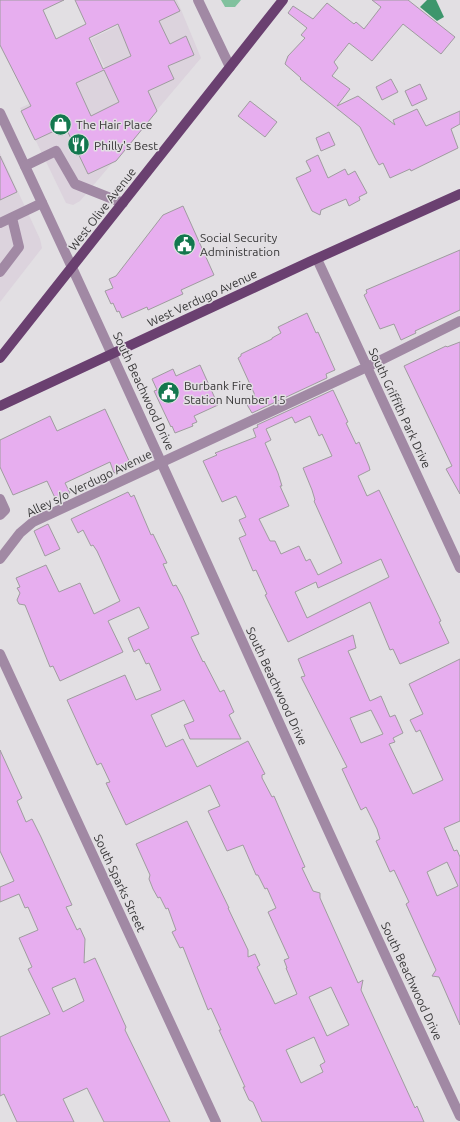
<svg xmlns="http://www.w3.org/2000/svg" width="460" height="1122" font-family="Ubuntu,sans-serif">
  <rect width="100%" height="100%" fill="#e2dfe3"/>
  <g fill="#dcd3dd">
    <polygon points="170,0 177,0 201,58 80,201 73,205 66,203 20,108 106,70 91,39"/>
    <polygon points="0,153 40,239 42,248 0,302"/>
  </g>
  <polygon fill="#81c19e" points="221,0 241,0 235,7 225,7"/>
  <polygon fill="#3d966c" points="427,0 436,0 444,17 437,21 420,7"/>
  <g fill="#e7aeef" stroke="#9f9c9f" fill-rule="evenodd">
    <path d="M0,0H64L43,10L56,39L86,24L75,0H174L180,11L159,21L170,44L186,36L194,55L168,66L174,79L148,91L157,111L116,161L88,174L65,126L35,140L21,111L31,106L0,45ZM118,24L131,56L103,69L89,38ZM104,70L119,102L91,116L76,83Z"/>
    <polygon points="372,0 408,0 455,37 441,54 403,24 372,61 349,43 334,62 338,68 332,76 350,89 337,106 358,96 395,125 393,120 417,109 426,126 460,111 460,124 451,129 458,148 411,171 410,169 390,178 383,163 379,165 375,158 360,127 300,79 301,78 285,64 288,56 305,38 301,35 307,28 288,13 293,6 313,19 327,3 354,24 356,22 364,29 381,7"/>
    <polygon points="391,79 398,92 382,100 376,87"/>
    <polygon points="420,84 427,99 412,106 405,91"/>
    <polygon points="250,101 277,122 265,137 238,116"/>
    <polygon points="329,132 335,145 321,151 316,138"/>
    <polygon points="318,155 328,178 345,169 348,175 355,171 367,193 359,197 360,200 349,206 346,199 321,210 320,215 312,211 296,178 311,171 306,161"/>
    <polygon points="0,156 17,192 0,200"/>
    <polygon points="183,206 214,275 181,290 183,294 148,310 147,307 122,318 119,311 117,312 113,303 111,304 105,291 113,288 109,279 116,276 163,215"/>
    <polygon points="460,250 460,310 415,331 416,333 401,340 394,324 380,329 364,295 367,293 366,290"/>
    <polygon points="307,313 316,333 318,332 335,370 326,374 327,378 252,413 246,403 255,399 254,393 238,358 241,356 241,354 272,339 272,338 281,333 278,327"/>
    <polygon points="460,342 460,494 446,469 452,466 404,366 446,346 447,347"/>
    <polygon points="200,365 218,405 194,416 197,422 192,424 193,426 175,433 172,426 171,427 154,391 157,390 152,379 173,369 176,376"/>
    <path d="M333,390L348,422L346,423L356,444L359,442L369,466L370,470L358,476L367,496L379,490L441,621L439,622L449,643L400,664L393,649L390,650L370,602L288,642L265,595L267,594L256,570L253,571L239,538L246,535L239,520L246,517L236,496L222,502L203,461L217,455L215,453L256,437L253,429L258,427L257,425ZM310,416L319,436L322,434L332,456L303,468L312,490L315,500L314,501L342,563L318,575L310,559L306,561L299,546L281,554L275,541H270L259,519L289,506L280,486H282L278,473L265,443L271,440L266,429L292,417L295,423ZM381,559L389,577L307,618L295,592L316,582L318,588Z"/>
    <polygon points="105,409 131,465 114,473 110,462 65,483 70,493 56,500 47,481 13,495 0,467 0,440 50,416 57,431"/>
    <path d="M128,492L131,497L134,495L151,535L153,534L167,563L163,564L173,586L176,585L182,596L199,634L191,637L203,662L204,661L220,692L224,690L233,710L234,712L229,715L241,739H190L184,725L194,721L184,700L151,715L166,747L183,739L197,767L248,741L265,774L262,775V778L272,797L274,796L290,833L305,867L302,868L313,891L320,893V898L358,983L363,980L361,990L415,1108L417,1106L424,1122H262L253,1102L249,1100L243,1087H245L219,1030H221L211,1008L208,1010L183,947L180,948L172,932L176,930L168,908L166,909L160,897L158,898L153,889L149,879L150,875L136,844L187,821L229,908H228L248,950V957L255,954L260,965L257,967L275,1004L297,994L286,968H287L284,960L289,958L268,912L276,908L267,888L265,889L258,875H256L243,845L227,851L208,811L220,806L210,785L126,825L106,783L110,782L101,763L97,765L67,700L125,675L136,700L161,690L149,663L146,664L139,649L134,652L128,638L149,628L139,607L108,621L123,652L60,681L53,666L50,667L25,605L19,604L17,600L20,593L17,588L20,587L16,578L46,565L59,592L80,583L94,614L120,601L97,551L93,545L91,546L83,530L78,533L71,519ZM331,987L349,1025L327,1036L309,997ZM314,1037L325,1062L320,1065L323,1072L301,1083L286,1050Z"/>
    <polygon points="48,524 60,549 45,556 34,531"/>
    <path d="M353,635L356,648L348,651L370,701L381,696L390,717L395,715L403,733L393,738L395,742L389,744L413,794L443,780L420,730L416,732L410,720L423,714L409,684L460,659V821L444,828L454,851L457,850L460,857V1025L439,977L432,976L436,970L406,904L409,902L394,870L390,872L376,841L380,839L377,829L366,807L361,810L342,769L347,767L301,677L305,676L298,659ZM371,710L383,734L361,743L350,718ZM447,862L458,886L437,896L427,872Z"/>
    <path d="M0,750L22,798L17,801L26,822L32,819L41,837L72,905L66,907L77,930L80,928L85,939L84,963L95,958L126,1027L125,1030L170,1122H104L87,1088L63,1099L74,1122H17L4,1094L0,1096V1037L50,1014L28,969L32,967L19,938L38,930L28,907L25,908L19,894L0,902V887L14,881L0,851ZM75,978L84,1001L63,1012L52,988Z"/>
  </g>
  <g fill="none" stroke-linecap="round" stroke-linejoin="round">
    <g stroke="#a189a4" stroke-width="10">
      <polyline points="198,0 230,67"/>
      <path d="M0,113C157,445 303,783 460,1116"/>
      <polyline points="25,166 56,151 75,184 123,203"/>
      <polyline points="0,223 42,203"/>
      <polyline points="317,259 460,568"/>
      <polyline points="0,272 19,247 12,218"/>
      <polyline points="0,499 5,510 0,515"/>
      <polyline points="0,559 20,533 33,522 367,367 460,321"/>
      <polyline points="0,654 216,1122"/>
    </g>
    <g stroke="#6a4070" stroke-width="10">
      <polyline points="0,358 283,0"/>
      <polyline points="0,406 309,262 460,194"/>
    </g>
  </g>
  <defs>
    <symbol id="shop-disc" viewBox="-11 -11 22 22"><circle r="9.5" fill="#13774e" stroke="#e2dfe3"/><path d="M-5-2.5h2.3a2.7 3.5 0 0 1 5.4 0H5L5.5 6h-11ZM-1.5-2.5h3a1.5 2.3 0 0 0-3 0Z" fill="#fff"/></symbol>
    <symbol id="restaurant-disc" viewBox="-11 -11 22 22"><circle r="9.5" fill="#13774e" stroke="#e2dfe3"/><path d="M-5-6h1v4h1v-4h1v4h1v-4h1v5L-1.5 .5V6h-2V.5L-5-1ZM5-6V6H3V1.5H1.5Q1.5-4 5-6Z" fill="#fff"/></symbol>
    <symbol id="civic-disc" viewBox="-11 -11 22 22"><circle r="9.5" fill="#13774e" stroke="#e2dfe3"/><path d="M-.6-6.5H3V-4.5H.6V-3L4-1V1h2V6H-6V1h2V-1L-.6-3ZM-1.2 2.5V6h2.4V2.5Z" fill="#fff"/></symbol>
  </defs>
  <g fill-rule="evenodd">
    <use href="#shop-disc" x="48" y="112" width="25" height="25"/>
    <use href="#restaurant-disc" x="66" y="132" width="25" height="25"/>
    <use href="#civic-disc" x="172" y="232" width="25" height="25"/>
    <use href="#civic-disc" x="156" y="380" width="25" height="25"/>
  </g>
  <g text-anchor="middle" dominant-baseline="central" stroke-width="3" stroke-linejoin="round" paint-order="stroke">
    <g font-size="12" fill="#373637" stroke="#e2dfe3" text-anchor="start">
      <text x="76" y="124">The Hair Place</text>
      <text x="94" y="145">Philly's Best</text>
      <text x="200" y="237">Social Security<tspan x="200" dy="14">Administration</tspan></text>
      <text x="184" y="385">Burbank Fire<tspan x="184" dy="14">Station Number 15</tspan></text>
    </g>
    <g font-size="12" fill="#373637" stroke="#e2dfe3">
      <text transform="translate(102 209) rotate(-52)">West Olive Avenue</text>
      <text transform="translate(202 298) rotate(-25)">West Verdugo Avenue</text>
      <text transform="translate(144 391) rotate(65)">South Beachwood Drive</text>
      <text transform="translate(400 408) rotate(65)">South Griffith Park Drive</text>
      <text transform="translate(89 483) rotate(-26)">Alley s/o Verdugo Avenue</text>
      <text transform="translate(277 686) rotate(65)">South Beachwood Drive</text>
      <text transform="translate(120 883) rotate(65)">South Sparks Street</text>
      <text transform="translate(412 981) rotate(65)">South Beachwood Drive</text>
    </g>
  </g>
</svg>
